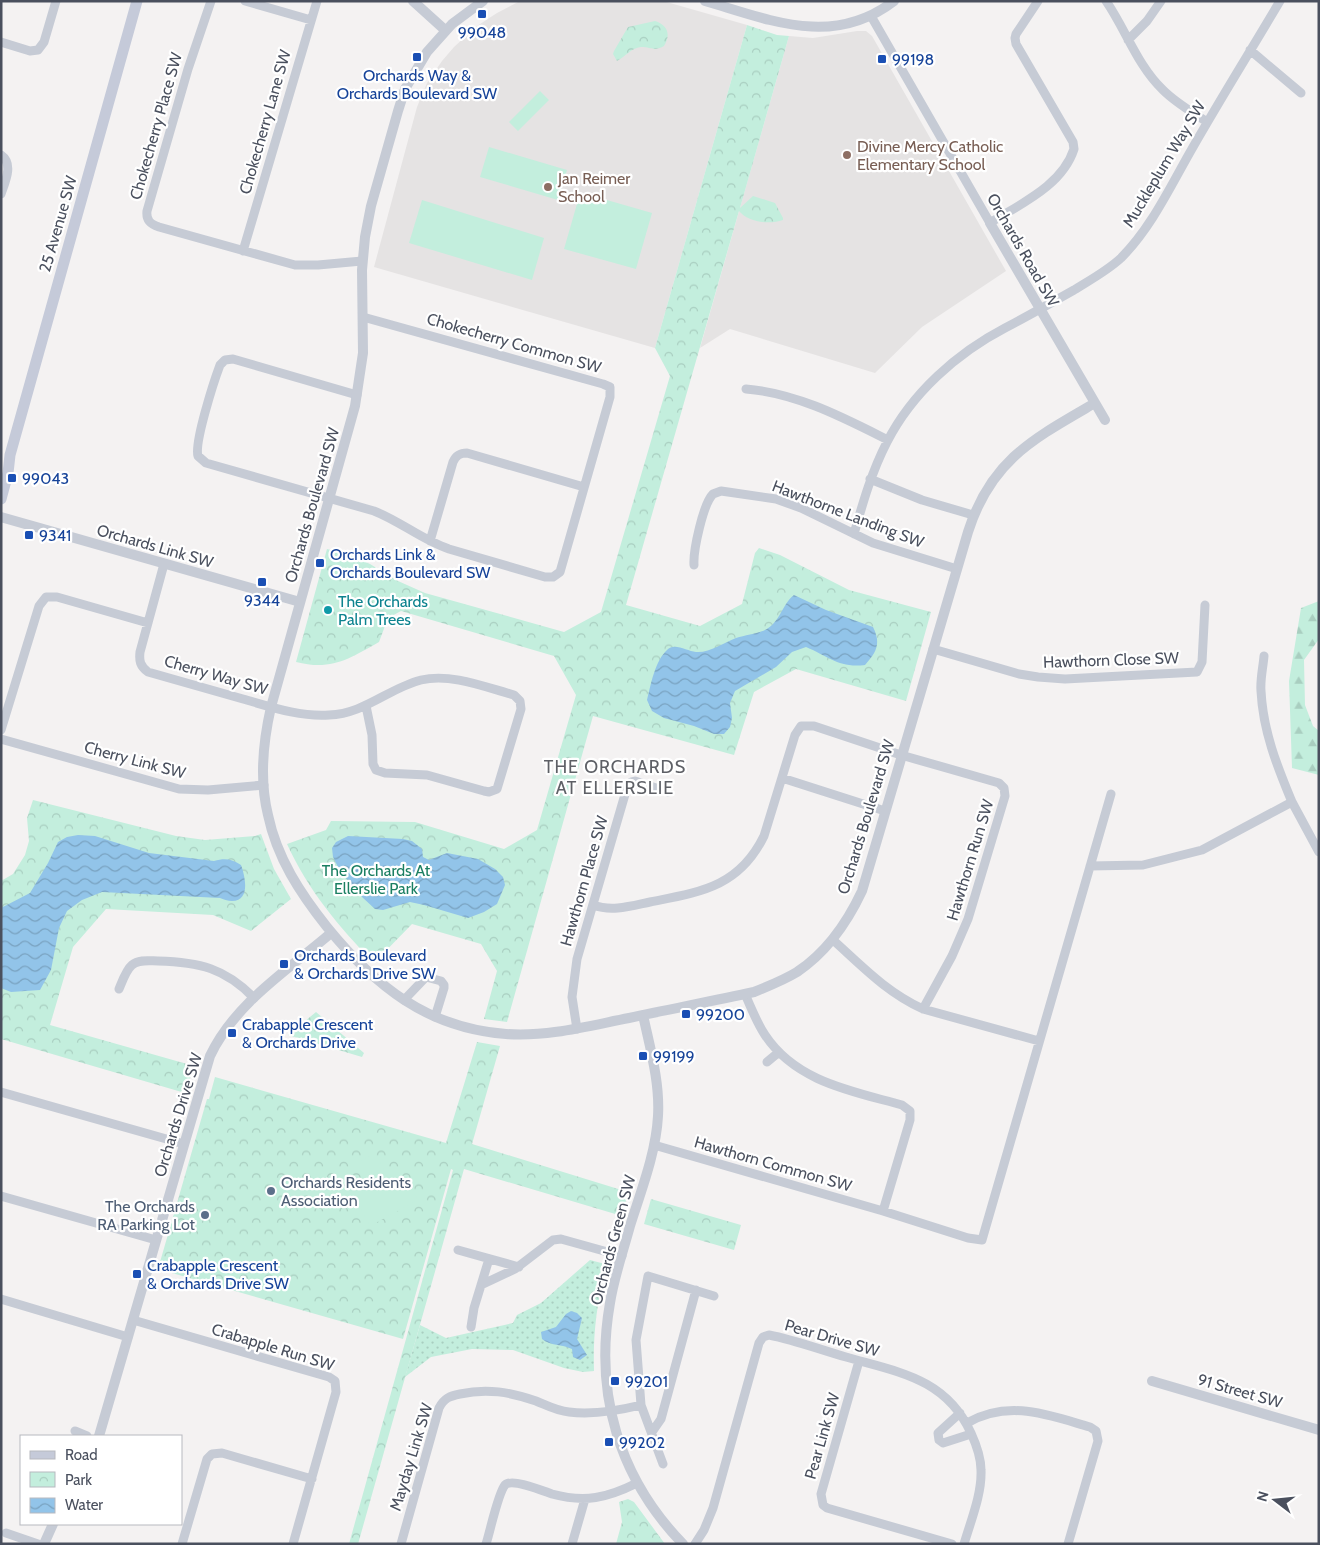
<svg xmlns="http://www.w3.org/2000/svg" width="1320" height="1545" font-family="Cabin,sans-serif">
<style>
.education{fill:#e5e3e3}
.grass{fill:url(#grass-dots)}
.forest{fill:url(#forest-firs)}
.park{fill:url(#park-crowns)}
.garden{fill:#c3eedd}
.water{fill:url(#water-waves)}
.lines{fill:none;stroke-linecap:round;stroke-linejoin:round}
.minor{stroke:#c6cbd5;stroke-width:9}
.tertiary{stroke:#c6cbd5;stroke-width:10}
.secondary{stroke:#c5cad9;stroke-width:11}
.transit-dot{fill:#1a4fb4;stroke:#fff;stroke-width:2}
.education-dot{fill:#8d6e63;stroke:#fff;stroke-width:2}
.culture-dot{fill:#0f9aa8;stroke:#fff;stroke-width:2}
.service-dot{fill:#5c6f8a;stroke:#fff;stroke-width:2}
.labels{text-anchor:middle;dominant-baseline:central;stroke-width:4.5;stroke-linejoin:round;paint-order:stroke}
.transit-label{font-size:16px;fill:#164399;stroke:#fff;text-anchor:start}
.street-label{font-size:16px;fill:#4a505e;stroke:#fff}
.education-label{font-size:16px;fill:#785e54;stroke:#fff;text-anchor:start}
.culture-label{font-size:16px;fill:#0d838f;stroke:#fff;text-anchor:start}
.park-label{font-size:16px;fill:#1b7f62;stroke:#fff}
.service-label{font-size:16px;fill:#4e5e75;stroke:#fff;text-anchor:start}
.neighbourhood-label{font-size:18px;letter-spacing:1px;fill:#5e6066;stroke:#fff}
</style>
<defs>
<pattern id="grass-dots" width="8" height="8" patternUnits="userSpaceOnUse" patternTransform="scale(1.25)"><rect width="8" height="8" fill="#c3eedd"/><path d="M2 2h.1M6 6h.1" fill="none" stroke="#a9cec0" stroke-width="1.8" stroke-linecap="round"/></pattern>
<pattern id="forest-firs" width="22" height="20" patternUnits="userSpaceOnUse" patternTransform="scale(1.25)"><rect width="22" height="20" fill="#c3eedd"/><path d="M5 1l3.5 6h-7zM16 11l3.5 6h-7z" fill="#a9cec0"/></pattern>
<pattern id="park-crowns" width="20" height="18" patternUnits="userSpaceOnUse" patternTransform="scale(1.25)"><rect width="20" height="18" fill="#c3eedd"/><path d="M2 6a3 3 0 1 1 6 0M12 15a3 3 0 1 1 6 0" fill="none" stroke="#a9cec0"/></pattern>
<pattern id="water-waves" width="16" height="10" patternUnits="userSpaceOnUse" patternTransform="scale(1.25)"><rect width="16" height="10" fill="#92c4e9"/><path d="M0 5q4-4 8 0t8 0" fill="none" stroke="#79a2c0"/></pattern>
</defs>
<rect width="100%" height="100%" fill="#f4f2f2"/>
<!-- education -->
<path class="education" d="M520 1H663L747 25 655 348 374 267 417 107 427 83 442 61 454 47 477 26 497 13Z
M857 31H866L872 36 1006 271 922 327 875 373 730 329 700 348 789 36 813 38Z"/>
<!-- grass -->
<path class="grass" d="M590 1260 605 1264 604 1272 605 1273C596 1306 593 1337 594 1371L583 1372 564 1368 513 1350 472 1349 431 1357 405 1377 420 1325 446 1338 513 1323 517 1315 541 1303Z"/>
<!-- forest -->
<path class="forest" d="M1319 601V639L1304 660 1305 705 1313 726 1319 731V775L1292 768 1289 681 1301 608Z"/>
<!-- park -->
<path class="park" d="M655 21C668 25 671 35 664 46 653 52 652 47 641 47 631 48 625 57 617 61L613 54 614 51 628 27Z
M747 25 777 35 789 36 740 208 753 196 775 203 783 218V220C769 225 748 222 739 211L626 605 700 626 742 604 755 553 759 548 780 555 849 590 931 612 906 701 796 669 754 692 734 755 593 716 507 1022 484 1019 497 971 481 944 412 924 374 963C339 927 308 890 287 844L326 830 331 821 415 822 504 849 537 830 576 695 554 656 401 611 388 618 379 642C349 659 331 671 296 662L327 549 350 555 370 564 398 581 425 593 564 632 601 612 670 376 655 348Z
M33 800 176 836 205 840 255 836 261 834 274 869 291 899 251 931 213 915 106 909 73 947 50 1025 194 1066 185 1093 1 1039V881L13 874 25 855 29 841 27 818Z
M316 1012 364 1053 362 1057 288 1035Z
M477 1042 500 1046 472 1144 628 1192 622 1216 464 1169 358 1544H349L453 1170 451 1169 403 1339 158 1269 207 1099H209L215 1077 446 1143Z
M651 1199 741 1225 734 1250 644 1224Z
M628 1499 634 1502 665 1544H616L622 1522 619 1502Z"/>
<!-- garden -->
<path class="garden" d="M540 91 549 100 518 131 509 122Z
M489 147 567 170 558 200 480 177Z
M586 194 652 213 636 269 564 249 579 197Z
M422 200 544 238 532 280 409 243Z
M375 1153 396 1192 410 1185 418 1200 370 1226 349 1187 366 1178 358 1162Z"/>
<!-- water -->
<path class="water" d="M794 595 826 610 873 627C881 643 877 652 865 665 838 668 830 657 806 647L792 652 776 667 735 691 730 703 732 718 730 727 724 734H714L694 726 664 718 652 711 647 700C651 684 655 661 667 650 674 642 687 651 696 652 710 653 723 643 736 638 745 635 756 634 765 630 780 623 782 604 794 595Z
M78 835 95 836 149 853 214 861C225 858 232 859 241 865 245 876 251 901 232 901 228 901 223 899 220 898L102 892 82 900 67 911 59 928 51 970 40 990 11 992 1 988V908L30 893 48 863 58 842 67 837Z
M348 836 403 839 412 841 422 849 423 857 429 860 447 853 478 859 495 869 503 877 505 885 497 904 484 912 468 918 424 905 410 902 383 910 375 909 362 897 340 871 333 857 332 848 336 842Z
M571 1311 577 1313 582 1318 577 1339 587 1355 580 1360 573 1357 572 1349C562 1344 550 1346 542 1339L541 1332 556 1327 566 1314Z"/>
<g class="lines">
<!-- minor -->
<path class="minor" d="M211 1 188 69 147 211C146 220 150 224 159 227L295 265H318L362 261
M245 1 311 20
M1106 1C1126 30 1137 65 1163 90 1176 103 1192 112 1207 122
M871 16 990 223C1020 204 1062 186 1074 149L1073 142 1016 44 1015 38 1016 34 1038 1
M1128 40 1147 21 1161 1
M1 42 30 51 38 50 44 42 56 1
M1250 50 1301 93
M1 155C14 164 5 182 1 194
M243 251 317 1
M746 389C797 393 844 418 888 440
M357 395 233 359 225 360 220 365C214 381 194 443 198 456L206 463 374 511C400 521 422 540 449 549L545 577H553L560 572 610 397V387L603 384 363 317
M870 479 922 500 973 515
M854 534C863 502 872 471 887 442 912 393 957 353 1005 328 1028 316 1051 303 1074 290 1090 280 1107 271 1121 258 1152 227 1171 185 1193 147 1221 98 1251 50 1280 1
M430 541 453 462C456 455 460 453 467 453L584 487
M164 564 140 652C139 661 140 666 148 672 180 681 212 690 243 699 271 707 300 717 329 715 364 714 389 688 421 680 451 673 485 687 514 695L520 701 521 709 497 789 489 792 484 791 427 775 385 773 376 770 373 764 372 735 366 706
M694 565C693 551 703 504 713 494L721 491 728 492 776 499 801 508 873 543 957 569
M933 649 1019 674 1038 677 1065 679 1197 672 1202 662 1205 605
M1264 656C1263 668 1260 680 1261 691 1263 731 1277 766 1292 802
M1 730 39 606 46 597H57L148 623
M1 739 179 789 208 790 264 785
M782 778 885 811
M1090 866 1143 865 1202 850 1292 802 1319 852
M593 905C612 912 631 906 650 902 701 892 739 887 764 836L795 735 801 726H814L901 755 999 783 1004 788 1005 796 968 919 952 956 923 1009
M833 940C862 966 886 992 923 1009L1039 1041
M119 989C122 982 126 970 132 965 139 959 150 961 158 961 199 962 225 968 254 998
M745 994C751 1008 757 1023 765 1035 796 1082 852 1091 902 1105L910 1111V1120L883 1211
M404 1000 426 977 441 981 444 985V988L435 1017
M577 1029 572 997 577 959 626 791 631 782 635 781 668 792
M767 1062 779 1052
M1 1092 184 1144
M654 1145 883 1211 968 1238 982 1240 1111 794
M1 1196 156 1240
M458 1250 519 1267
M481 1285 515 1269 553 1240 561 1239 622 1256
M1 1299 128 1337
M133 1320 329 1377 335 1381 336 1392 293 1544
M471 1327 474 1308 489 1259
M859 1361 821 1494 823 1505 827 1508 952 1544
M641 1405 636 1340 648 1276 714 1296
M960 1413 938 1433 939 1440 943 1443 971 1434
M967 1423C1009 1399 1048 1415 1090 1427L1096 1431 1098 1441 1068 1544
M75 1431 87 1436
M652 1432 661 1419 696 1290
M6 1533 38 1544
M182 1544 207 1459 212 1454 222 1453 312 1479
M401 1544 439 1408C444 1398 450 1396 460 1394 487 1388 510 1392 536 1401 546 1405 557 1411 569 1412 594 1415 617 1411 641 1405L663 1464
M486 1544C490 1532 498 1493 505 1485 512 1478 543 1491 552 1494 585 1503 607 1498 637 1483
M572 1544 585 1499
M695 1544 704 1530 713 1508 759 1343 763 1337 769 1335C795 1340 821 1350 846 1357 898 1372 946 1378 971 1433 976 1444 981 1457 981 1470 982 1494 971 1520 964 1544"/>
<!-- tertiary -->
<path class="tertiary" d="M413 1 445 30
M483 1 452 24 427 52 405 89 398 111 371 206 365 237 362 270 363 353 355 406 271 707C263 742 259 779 268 815 277 858 300 893 327 927 375 986 427 1028 506 1034 548 1037 588 1026 629 1018 671 1009 713 1001 754 992 769 986 784 980 797 972 827 952 847 923 862 891L968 532C991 460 1033 439 1095 403
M705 1C770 20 833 48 894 1
M990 223 1105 420
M1 517 300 602
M643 1015C650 1048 660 1082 658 1116 656 1153 641 1191 630 1226 623 1252 614 1277 610 1303 594 1394 619 1478 683 1544
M1152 1381 1319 1430
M99 1436 210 1056C235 1003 288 970 331 933
M44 1544 53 1524"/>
<!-- secondary -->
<path class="secondary" d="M1 499 8 473 10 455 137 1"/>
</g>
<!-- markers -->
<g class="transit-dot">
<rect x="477" y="9" width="10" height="10" rx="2.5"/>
<rect x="412" y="52" width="10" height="10" rx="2.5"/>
<rect x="877" y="54" width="10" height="10" rx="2.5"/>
<rect x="7" y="473" width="10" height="10" rx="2.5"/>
<rect x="24" y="530" width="10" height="10" rx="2.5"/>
<rect x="315" y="558" width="10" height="10" rx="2.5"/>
<rect x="257" y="577" width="10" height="10" rx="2.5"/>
<rect x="279" y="959" width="10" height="10" rx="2.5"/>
<rect x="681" y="1009" width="10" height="10" rx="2.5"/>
<rect x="227" y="1028" width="10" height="10" rx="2.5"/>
<rect x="638" y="1051" width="10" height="10" rx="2.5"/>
<rect x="132" y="1269" width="10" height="10" rx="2.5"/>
<rect x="610" y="1376" width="10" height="10" rx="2.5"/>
<rect x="604" y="1437" width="10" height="10" rx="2.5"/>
</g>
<g class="education-dot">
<circle cx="847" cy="155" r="5"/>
<circle cx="548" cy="187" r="5"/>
</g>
<circle class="culture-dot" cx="328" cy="610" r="5"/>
<g class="service-dot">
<circle cx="271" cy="1191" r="5"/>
<circle cx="205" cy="1215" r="5"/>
</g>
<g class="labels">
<!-- transit labels -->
<g class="transit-label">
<text x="482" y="32" text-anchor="middle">99048</text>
<text x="892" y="59">99198</text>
<text x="417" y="75" text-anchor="middle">Orchards Way &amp;<tspan x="417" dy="18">Orchards Boulevard SW</tspan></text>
<text x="22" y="478">99043</text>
<text x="39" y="535">9341</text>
<text x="330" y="554">Orchards Link &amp;<tspan x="330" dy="18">Orchards Boulevard SW</tspan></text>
<text x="262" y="600" text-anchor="middle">9344</text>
<text x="294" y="955">Orchards Boulevard<tspan x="294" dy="18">&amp; Orchards Drive SW</tspan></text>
<text x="696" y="1014">99200</text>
<text x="242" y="1024">Crabapple Crescent<tspan x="242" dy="18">&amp; Orchards Drive</tspan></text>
<text x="653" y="1056">99199</text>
<text x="147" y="1265">Crabapple Crescent<tspan x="147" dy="18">&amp; Orchards Drive SW</tspan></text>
<text x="625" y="1381">99201</text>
<text x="619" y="1442">99202</text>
</g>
<!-- street labels -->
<g class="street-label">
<text transform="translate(265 122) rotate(-74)">Chokecherry Lane SW</text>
<text transform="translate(156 126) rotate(-74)">Chokecherry Place SW</text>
<text transform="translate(1164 164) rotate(-59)">Muckleplum Way SW</text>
<text transform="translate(58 224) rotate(-74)">25 Avenue SW</text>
<text transform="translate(1023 250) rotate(60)">Orchards Road SW</text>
<text transform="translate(514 343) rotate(16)">Chokecherry Common SW</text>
<text transform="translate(312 505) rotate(-74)">Orchards Boulevard SW</text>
<text transform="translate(848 514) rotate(21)">Hawthorne Landing SW</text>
<text transform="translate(155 546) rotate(16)">Orchards Link SW</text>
<text transform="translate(1111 660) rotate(-2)">Hawthorn Close SW</text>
<text transform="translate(216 675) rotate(16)">Cherry Way SW</text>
<text transform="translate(135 760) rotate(15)">Cherry Link SW</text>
<text transform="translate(866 817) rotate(-73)">Orchards Boulevard SW</text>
<text transform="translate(970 860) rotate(-73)">Hawthorn Run SW</text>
<text transform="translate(584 881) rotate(-74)">Hawthorn Place SW</text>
<text transform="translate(178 1115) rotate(-73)">Orchards Drive SW</text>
<text transform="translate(773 1164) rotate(16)">Hawthorn Common SW</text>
<text transform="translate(613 1240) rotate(-75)">Orchards Green SW</text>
<text transform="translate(832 1338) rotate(16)">Pear Drive SW</text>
<text transform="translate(273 1347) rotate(17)">Crabapple Run SW</text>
<text transform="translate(1240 1391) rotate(16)">91 Street SW</text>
<text transform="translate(822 1436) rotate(-74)">Pear Link SW</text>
<text transform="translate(411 1457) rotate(-73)">Mayday Link SW</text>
</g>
<!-- education labels -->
<g class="education-label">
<text x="857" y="146">Divine Mercy Catholic<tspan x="857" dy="18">Elementary School</tspan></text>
<text x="558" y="178">Jan Reimer<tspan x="558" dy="18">School</tspan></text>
</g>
<!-- culture labels -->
<g class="culture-label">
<text x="338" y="601">The Orchards<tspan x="338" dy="18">Palm Trees</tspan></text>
</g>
<!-- park labels -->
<g class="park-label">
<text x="376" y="870">The Orchards At<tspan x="376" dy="18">Ellerslie Park</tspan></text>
</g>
<!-- service labels -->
<g class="service-label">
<text x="281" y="1182">Orchards Residents<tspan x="281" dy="18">Association</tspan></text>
<text x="195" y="1206" text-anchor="end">The Orchards<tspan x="195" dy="18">RA Parking Lot</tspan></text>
</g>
<!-- neighbourhood labels -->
<g class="neighbourhood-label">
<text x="615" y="767">THE ORCHARDS<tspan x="615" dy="21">AT ELLERSLIE</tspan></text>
</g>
</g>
<!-- border -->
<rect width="1320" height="1545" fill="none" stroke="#4a505e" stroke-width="5"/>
<!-- legend -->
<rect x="20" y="1435" width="162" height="90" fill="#ffffff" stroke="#b7b9bf"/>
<rect x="30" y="1451" width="25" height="8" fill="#c5cad9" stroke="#b7b9bf"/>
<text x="65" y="1460" font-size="15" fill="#4a505e">Road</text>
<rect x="30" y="1472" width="25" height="15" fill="url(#park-crowns)" stroke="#b7b9bf"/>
<text x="65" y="1485" font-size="15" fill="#4a505e">Park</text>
<rect x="30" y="1498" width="25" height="15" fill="url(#water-waves)" stroke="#b7b9bf"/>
<text x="65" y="1510" font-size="15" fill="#4a505e">Water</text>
<!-- north arrow -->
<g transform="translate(1275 1500) rotate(286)" stroke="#ffffff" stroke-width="4" paint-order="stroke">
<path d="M0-4L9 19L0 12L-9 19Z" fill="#4a505e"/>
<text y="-8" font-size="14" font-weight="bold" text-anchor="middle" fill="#4a505e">N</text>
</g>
</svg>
